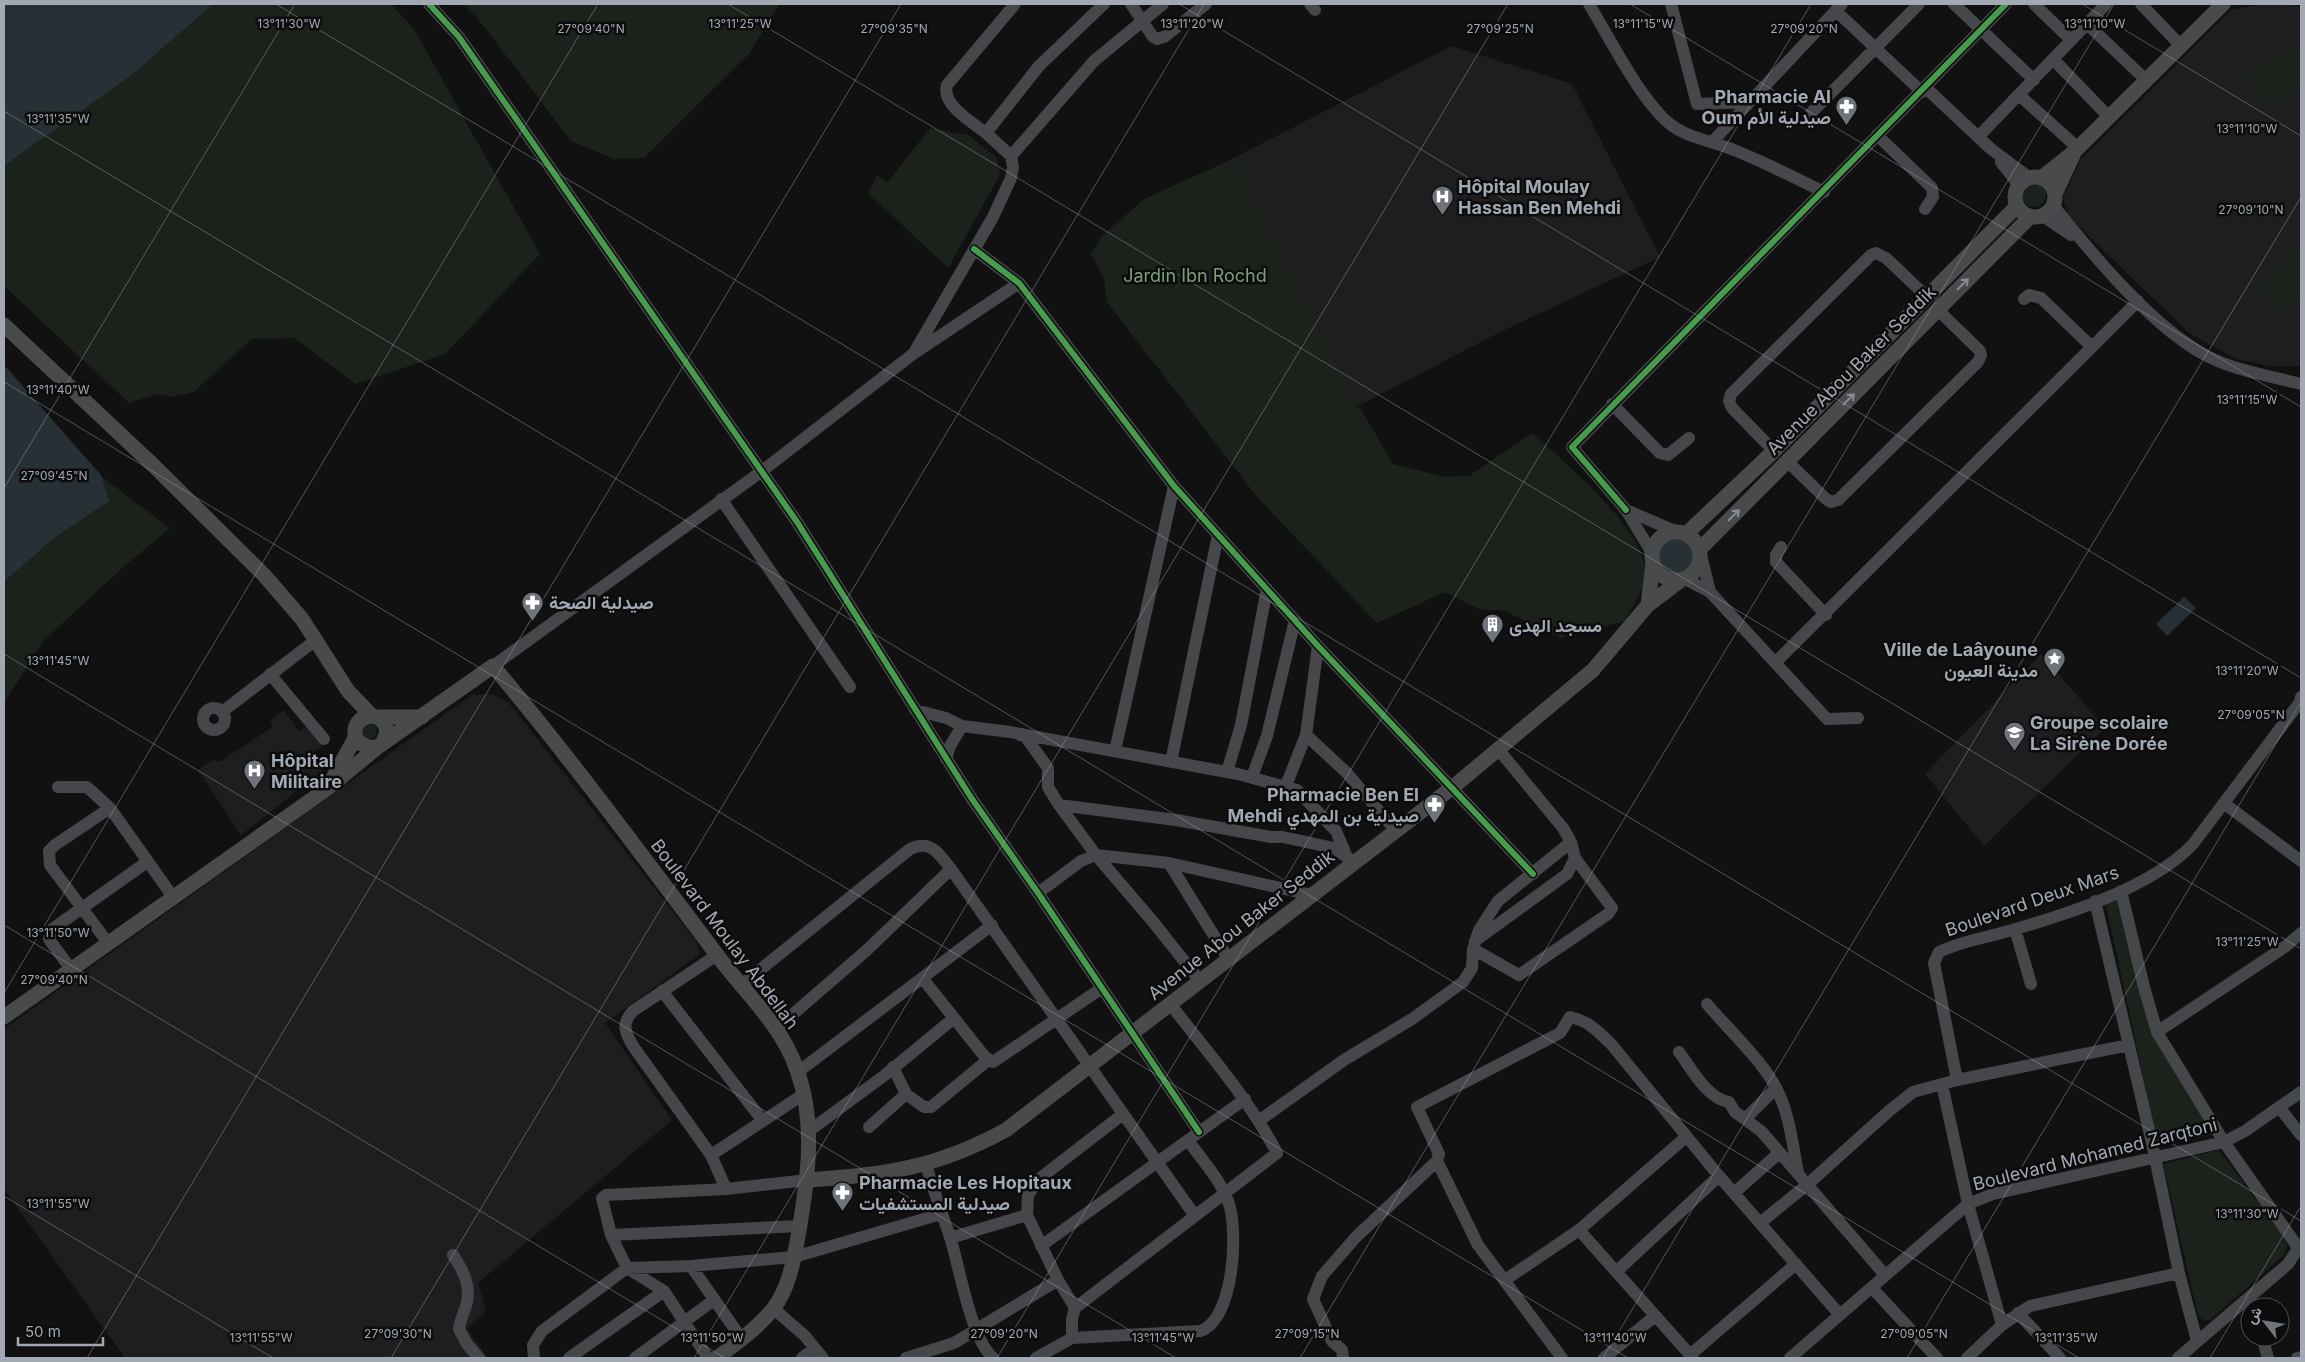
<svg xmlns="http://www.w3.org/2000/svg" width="2305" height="1362" font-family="Inter,Vazirmatn,sans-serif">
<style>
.built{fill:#1e1e20}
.green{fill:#1b221c}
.water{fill:#273035}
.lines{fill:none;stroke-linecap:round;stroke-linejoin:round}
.minor{stroke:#46474a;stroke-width:12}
.major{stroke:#484a4c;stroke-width:15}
.cycleway-casing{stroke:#0c0c0d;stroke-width:9}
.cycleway{stroke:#469c4c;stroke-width:6}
.oneway{stroke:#878c94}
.ticks{fill:none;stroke:#a2a9b3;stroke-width:1;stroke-opacity:0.45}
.labels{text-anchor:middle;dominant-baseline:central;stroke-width:5;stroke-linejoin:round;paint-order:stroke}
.poi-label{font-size:18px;font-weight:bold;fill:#a2a9b3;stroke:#0c0c0d;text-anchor:start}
.park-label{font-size:18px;fill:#7b9f78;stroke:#0c0c0d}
.street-label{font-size:18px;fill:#a2a9b3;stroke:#0c0c0d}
.ticks-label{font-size:12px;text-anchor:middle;fill:#a2a9b3;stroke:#0c0c0d;stroke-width:5;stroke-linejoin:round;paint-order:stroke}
</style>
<rect width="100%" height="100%" fill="#111112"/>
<!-- built -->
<path class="built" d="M2260 4H2287L2301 7V366H2270L2236 359 2189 333 2069 217 2063 198 2080 160 2231 10Z
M1452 46 1572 84 1660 257 1500 332 1345 413 1220 165Z
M2041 654 2105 728 1984 846 1925 774Z
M491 694 509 703 696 941 700 954 605 1023 672 1120 478 1283 486 1311 467 1329 488 1358H125L4 1189V1029L449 711 473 695Z
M284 710 299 731 310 724 327 743 312 752 322 771 241 835 198 770 214 759 218 762 221 761 273 727 270 720Z"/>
<!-- green -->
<path class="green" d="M213 4H391L414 29 540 254 445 354 356 384 294 338 251 339 194 392 172 397 158 394 129 403 4 286V166L132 75Z
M463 4H780L748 55 644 158 614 159 571 141 476 16Z
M2301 42V87L2266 108 2246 75Z
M930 128 968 135 997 158 1000 175 948 268 868 193 877 175 888 182Z
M1235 158 1357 407 1361 409 1393 464 1445 477 1469 476 1532 433C1563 462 1652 533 1645 579 1643 590 1630 610 1625 621L1560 638 1505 611 1479 609 1445 592 1377 623 1257 497 1107 302 1104 279 1091 253 1102 236 1144 199Z
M2022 195a12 12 0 1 1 24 0a12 12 0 1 1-24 0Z
M2301 245V299L2286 314 2259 286Z
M101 476 170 528 127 564 44 640 4 703V582L54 538 108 501Z
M361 731a8 8 0 1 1 16 0a8 8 0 1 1-16 0Z
M2109 898 2117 900 2151 1032 2215 1130 2212 1135 2160 1143 2156 1137 2106 904Z
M2219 1150 2284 1237 2287 1246 2284 1255 2211 1319 2204 1321 2198 1315 2163 1164Z"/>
<!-- water -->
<path class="water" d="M4 4H213L132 75 4 166Z
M4 365 101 475 109 501 54 538 4 582Z
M1658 557a18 18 0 1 1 36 0a18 18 0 1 1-36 0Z
M2184 597 2196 608 2167 636 2156 624Z"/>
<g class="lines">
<!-- minor -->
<path class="minor" d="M429 4 459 37 797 522 972 799 1038 893 1199 1132
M1131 4 1153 37 1157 39 1164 37 1206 4
M1310 4 1315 10
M1589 4C1609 37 1641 101 1670 124 1687 138 1713 141 1734 150 1764 162 1794 177 1824 192
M1671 4 1697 104 1750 102
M1954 4 2034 80
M2034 4 2071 40
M2141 4 2181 46
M1836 11 1922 92
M2087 24 2146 80
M2053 59 2109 117
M1926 88 1991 149 2030 178
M2019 95 2078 148
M1811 113 1919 4
M986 133C972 122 941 105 947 85L1015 4
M1877 135 1932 188 1933 197 1925 209
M1978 137 2106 4
M1713 141 1842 4
M1011 156 1094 61 1163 4
M2001 162 2019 185
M2053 205C2091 253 2153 328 2207 356 2236 371 2270 376 2301 384
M2043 216 2071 235
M974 249 1019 283 1174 486 1318 646 1533 874
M2024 299 2029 295 2041 298 2092 347
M915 351 993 217 1011 178 1013 167 1011 156 986 133 1039 66 1104 4
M1612 404 1660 453 1668 455 1689 438
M1774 451 1732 408 1729 401 1731 394 1871 255 1876 253 1886 258 1927 297
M1787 461 1826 499 1831 502 1838 500 1978 362 1981 355 1980 351 1938 310
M721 499 850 687
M1626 510 1572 447 2006 4
M1781 547 1776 555V562L1826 615
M1652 553 1626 510 1675 531
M1685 579 1710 592 1701 555
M1710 592 1827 719 1858 718
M1776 662 2138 301
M493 666 762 471 913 354 1019 283
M270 674 324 739
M203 719a11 11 0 1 1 22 0a11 11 0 1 1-22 0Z
M915 710 946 718 962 726 1010 732 1238 774 1297 790 1336 831 1347 857 1354 862
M222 712 317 639
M1020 735 1025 736 1048 768V787L1059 805 1096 855 1154 923 1200 981
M1306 735 1347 773 1395 830
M1115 751 1174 486
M946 759 950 746 962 726
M1171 762 1218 535
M1227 772 1241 725 1267 589
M1252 777 1267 736 1295 620
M58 787H87L110 808
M1285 788 1306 735 1318 646
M2225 804 2301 861
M1059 805 1176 820 1271 837H1283L1334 848 1347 857
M1169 863 1229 960
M2121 891 2144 987 2157 1032 2224 1142 2295 1243 2297 1250 2288 1264 2178 1358
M1038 893 1081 861 1096 855 1169 863 1312 895
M2095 901 2152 1143 2179 1273 2197 1341
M2015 929 2031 984
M1475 941 1567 874 1575 858 1571 842 1563 828 1498 749
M108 943 50 865 49 851 55 845 110 808 173 897
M1473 949 1519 975 1608 914 1612 908 1575 858
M717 955 633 1011C621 1023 625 1033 633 1046L711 1155 726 1189
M71 969 51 942 49 939 51 930 147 862
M923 979 985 1057 993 1062 1102 988
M740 986 910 849C931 839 939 854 951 869
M662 991 763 1121
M1707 1004C1728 1029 1767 1065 1779 1094 1790 1118 1793 1147 1798 1173
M777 1028 867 950 951 869 1195 1216
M2157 1032 2286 946 2301 933
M1679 1052C1691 1068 1707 1099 1729 1102L1735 1112 1745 1119
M893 1067 906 1094
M798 1072 992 925
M1957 1080 1934 963 1939 952C1959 942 1983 938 2005 932 2062 916 2152 888 2193 844L2300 702 2301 697
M1942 1084 1968 1204 2002 1325
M1776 1088 1745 1119 1762 1132 1885 1275
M2279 1107 2301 1135
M1260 1120 1344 1060 1412 1019 1463 982 1472 968 1473 949 1479 930 1498 901 1571 842
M869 1127 906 1094 924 1107H931L988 1060
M809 1131 885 1075 954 1018
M711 1155 804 1094
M1437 1161 1439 1154 1417 1107 1560 1033 1570 1017C1589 1021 1599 1032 1612 1045L1719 1176 1840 1315
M926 1165C933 1189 942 1213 950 1237 960 1268 970 1337 993 1358
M1734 1193 1779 1153
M1760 1223 1808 1184 1889 1111 1913 1092 1957 1080 2129 1045
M1579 1230 1693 1358
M611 1235 800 1226
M950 1238 1027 1215
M1041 1246 1245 1099
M453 1255C463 1270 472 1287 466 1306 463 1315 460 1320 459 1329L467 1344 479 1358
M691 1266 741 1338
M1616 1272 1719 1176
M1058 1280 1075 1308
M1505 1280 1579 1230 1686 1137
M1872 1288 1937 1358
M774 1309 805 1336 823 1358
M2018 1313 2060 1358
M2262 1337 2268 1358
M1072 1338V1319L1075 1308 1277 1153C1249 1099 1208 1053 1171 1005
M1690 1355 1796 1264
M534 1358 533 1345 542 1331 627 1268 691 1266 794 1257 941 1214
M569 1358 664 1291
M635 1358 714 1300
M708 1358 664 1291 627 1268 611 1235 602 1198 606 1195 726 1189 807 1180
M802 1358 815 1348
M906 1358 954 1343 1058 1280 1027 1215 1028 1195 1039 1179 1123 1114
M1036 1358 1072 1338 1200 1331C1234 1321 1239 1229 1228 1201 1220 1179 1201 1159 1188 1140
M1343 1358 1342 1350 1332 1341 1313 1299 1322 1276 1356 1237 1437 1161 1478 1245 1562 1358
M1604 1358 1655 1316
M1790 1358 1968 1204 1993 1194 2224 1142 2245 1131 2301 1092
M1967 1358 2002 1325 2030 1306 2179 1273
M2297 1358 2301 1357"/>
<!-- major -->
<path class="major" d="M2015 197a20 20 0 1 1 40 0a20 20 0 1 1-40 0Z
M2041 178 2075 151 2223 4
M2055 194 2073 155
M4 325 154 466 264 575 302 619 348 691 372 716
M1652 556a24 24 0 1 1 48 0a24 24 0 1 1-48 0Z
M1686 534 1774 451 2017 206
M1700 549 2030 217
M1648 605 1653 563
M378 717H422
M383 742 387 731C381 704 344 718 358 742L370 748 379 746 493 666C572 760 644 858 717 955 745 993 782 1025 797 1070 816 1123 808 1177 799 1231 794 1258 790 1287 773 1309 758 1328 736 1343 717 1358
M332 780 355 738
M4 1017 328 788 379 746
M807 1180C885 1175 936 1168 1006 1130L1453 787 1593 670 1648 605 1681 580"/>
<defs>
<path id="cycleway" d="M429 4 459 37 797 522 972 799 1038 893 1199 1132
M974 249 1019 283 1174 486 1318 646 1533 874
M1626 510 1572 447 2006 4"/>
</defs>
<!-- cycleway casing -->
<use href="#cycleway" class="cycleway-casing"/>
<!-- cycleway -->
<use href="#cycleway" class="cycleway"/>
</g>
<!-- one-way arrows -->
<defs><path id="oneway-shaft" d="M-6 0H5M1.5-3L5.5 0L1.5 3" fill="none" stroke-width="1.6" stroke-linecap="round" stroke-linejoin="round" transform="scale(1.25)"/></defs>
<g class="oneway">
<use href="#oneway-shaft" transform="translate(1963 284) rotate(-45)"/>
<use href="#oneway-shaft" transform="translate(1849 399) rotate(-45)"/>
<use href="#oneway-shaft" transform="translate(1734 515) rotate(-45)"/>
</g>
<!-- ticks -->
<path class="ticks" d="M276 4 2301 1221M728 4 2301 949M1179 4 2301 678M1630 4 2301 407M2082 4 2301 136M4 111 2079 1358M4 382 1628 1358M4 488 295 4M4 654 1176 1358M4 925 725 1358M4 993 598 4M4 1196 273 1358M87 1358 901 4M391 1358 1204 4M694 1358 1508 4M997 1358 1811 4M1300 1358 2114 4M1603 1358 2301 197M1907 1358 2301 702M2210 1358 2301 1206"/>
<!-- icons -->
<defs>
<symbol id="pharmacy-pin" viewBox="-11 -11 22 30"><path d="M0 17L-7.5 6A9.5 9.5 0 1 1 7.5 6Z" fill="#6f747b" stroke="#0c0c0d"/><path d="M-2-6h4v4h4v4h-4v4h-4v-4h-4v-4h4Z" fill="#fff"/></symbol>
<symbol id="hospital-pin" viewBox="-11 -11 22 30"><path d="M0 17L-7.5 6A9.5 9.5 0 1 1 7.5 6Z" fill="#6f747b" stroke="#0c0c0d"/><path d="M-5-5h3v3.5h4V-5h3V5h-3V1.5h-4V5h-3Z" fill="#fff"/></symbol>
<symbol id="building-pin" viewBox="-11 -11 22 30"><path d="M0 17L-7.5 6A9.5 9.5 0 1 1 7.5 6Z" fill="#6f747b" stroke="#0c0c0d"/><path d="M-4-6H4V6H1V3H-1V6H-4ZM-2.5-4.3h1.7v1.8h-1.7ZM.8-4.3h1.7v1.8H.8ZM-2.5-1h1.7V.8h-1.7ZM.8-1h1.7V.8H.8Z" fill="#fff"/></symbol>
<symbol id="sight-pin" viewBox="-11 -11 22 30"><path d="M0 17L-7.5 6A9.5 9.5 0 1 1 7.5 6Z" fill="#6f747b" stroke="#0c0c0d"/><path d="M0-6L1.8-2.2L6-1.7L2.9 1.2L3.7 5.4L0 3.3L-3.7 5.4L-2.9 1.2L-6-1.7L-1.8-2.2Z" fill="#fff"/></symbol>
<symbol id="school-pin" viewBox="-11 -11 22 30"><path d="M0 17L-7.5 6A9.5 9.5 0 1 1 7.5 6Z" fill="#6f747b" stroke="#0c0c0d"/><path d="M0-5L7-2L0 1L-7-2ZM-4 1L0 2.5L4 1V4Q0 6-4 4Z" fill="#fff"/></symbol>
</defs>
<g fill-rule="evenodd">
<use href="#pharmacy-pin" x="1834" y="94" width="25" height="34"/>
<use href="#hospital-pin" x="1430" y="184" width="25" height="34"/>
<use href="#pharmacy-pin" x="520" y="590" width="25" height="34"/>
<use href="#building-pin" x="1480" y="612" width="25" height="34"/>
<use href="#sight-pin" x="2042" y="646" width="25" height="34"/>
<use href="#school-pin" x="2002" y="720" width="25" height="34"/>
<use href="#hospital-pin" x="242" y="758" width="25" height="34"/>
<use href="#pharmacy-pin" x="1422" y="792" width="25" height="34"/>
<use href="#pharmacy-pin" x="830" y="1180" width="25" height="34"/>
</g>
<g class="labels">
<!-- poi labels -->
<g class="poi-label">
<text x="1831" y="96" text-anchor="end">Pharmacie Al<tspan x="1831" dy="21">Oum صيدلية الأم</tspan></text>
<text x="1458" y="186">Hôpital Moulay<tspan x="1458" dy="21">Hassan Ben Mehdi</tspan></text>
<text x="549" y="602">صيدلية الصحة</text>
<text x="1509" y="625">مسجد الهدى</text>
<text x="2038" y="649" text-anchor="end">Ville de Laâyoune<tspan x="2038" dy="21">مدينة العيون</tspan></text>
<text x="2030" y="722">Groupe scolaire<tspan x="2030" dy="21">La Sirène Dorée</tspan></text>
<text x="271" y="760">Hôpital<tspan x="271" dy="21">Militaire</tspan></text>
<text x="1419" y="794" text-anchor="end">Pharmacie Ben El<tspan x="1419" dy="21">Mehdi صيدلية بن المهدي</tspan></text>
<text x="859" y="1182">Pharmacie Les Hopitaux<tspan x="859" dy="21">صيدلية المستشفيات</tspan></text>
</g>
<!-- park labels -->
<g class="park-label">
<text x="1195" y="275">Jardin Ibn Rochd</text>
</g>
<!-- street labels -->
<g class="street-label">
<text transform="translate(1851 370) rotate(-45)">Avenue Abou Baker Seddik</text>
<text transform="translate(2032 901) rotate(-19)">Boulevard Deux Mars</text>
<text transform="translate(1241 925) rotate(-38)">Avenue Abou Baker Seddik</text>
<text transform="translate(725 934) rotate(53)">Boulevard Moulay Abdellah</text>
<text transform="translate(2095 1154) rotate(-14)">Boulevard Mohamed Zarqtoni</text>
</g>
</g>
<g class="ticks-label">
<text x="2095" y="28">13°11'10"W</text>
<text x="289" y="28">13°11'30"W</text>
<text x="740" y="28">13°11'25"W</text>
<text x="1192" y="28">13°11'20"W</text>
<text x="1643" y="28">13°11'15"W</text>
<text x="591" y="33">27°09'40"N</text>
<text x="894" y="33">27°09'35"N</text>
<text x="1500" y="33">27°09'25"N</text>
<text x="1804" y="33">27°09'20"N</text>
<text x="58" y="123">13°11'35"W</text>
<text x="2247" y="133">13°11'10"W</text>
<text x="2251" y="214">27°09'10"N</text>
<text x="58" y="394">13°11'40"W</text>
<text x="2247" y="404">13°11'15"W</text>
<text x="54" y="480">27°09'45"N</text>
<text x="58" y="665">13°11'45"W</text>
<text x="2247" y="675">13°11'20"W</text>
<text x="2251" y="719">27°09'05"N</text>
<text x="58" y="937">13°11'50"W</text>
<text x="2247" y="946">13°11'25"W</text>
<text x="54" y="984">27°09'40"N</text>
<text x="58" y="1208">13°11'55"W</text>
<text x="2247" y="1218">13°11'30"W</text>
<text x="398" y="1338">27°09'30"N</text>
<text x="1004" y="1338">27°09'20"N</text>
<text x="1307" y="1338">27°09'15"N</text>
<text x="1914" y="1338">27°09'05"N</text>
<text x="261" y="1342">13°11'55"W</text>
<text x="712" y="1342">13°11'50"W</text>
<text x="1163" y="1342">13°11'45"W</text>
<text x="1615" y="1342">13°11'40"W</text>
<text x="2066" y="1342">13°11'35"W</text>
</g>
<!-- border -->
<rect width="2305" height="1362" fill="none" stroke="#a2a9b3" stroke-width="10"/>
<!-- north arrow -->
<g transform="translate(2265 1322) rotate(301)"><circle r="24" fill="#0c0c0d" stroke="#484b4f"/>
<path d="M0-4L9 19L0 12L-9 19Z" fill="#6f747b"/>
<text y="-8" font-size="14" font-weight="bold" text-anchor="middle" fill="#a2a9b3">ش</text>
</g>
<!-- scale -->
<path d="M18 1337v8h85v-8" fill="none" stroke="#a2a9b3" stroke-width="2.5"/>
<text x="25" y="1337" font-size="15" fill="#a2a9b3" stroke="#0c0c0d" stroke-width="4" paint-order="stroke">50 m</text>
</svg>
